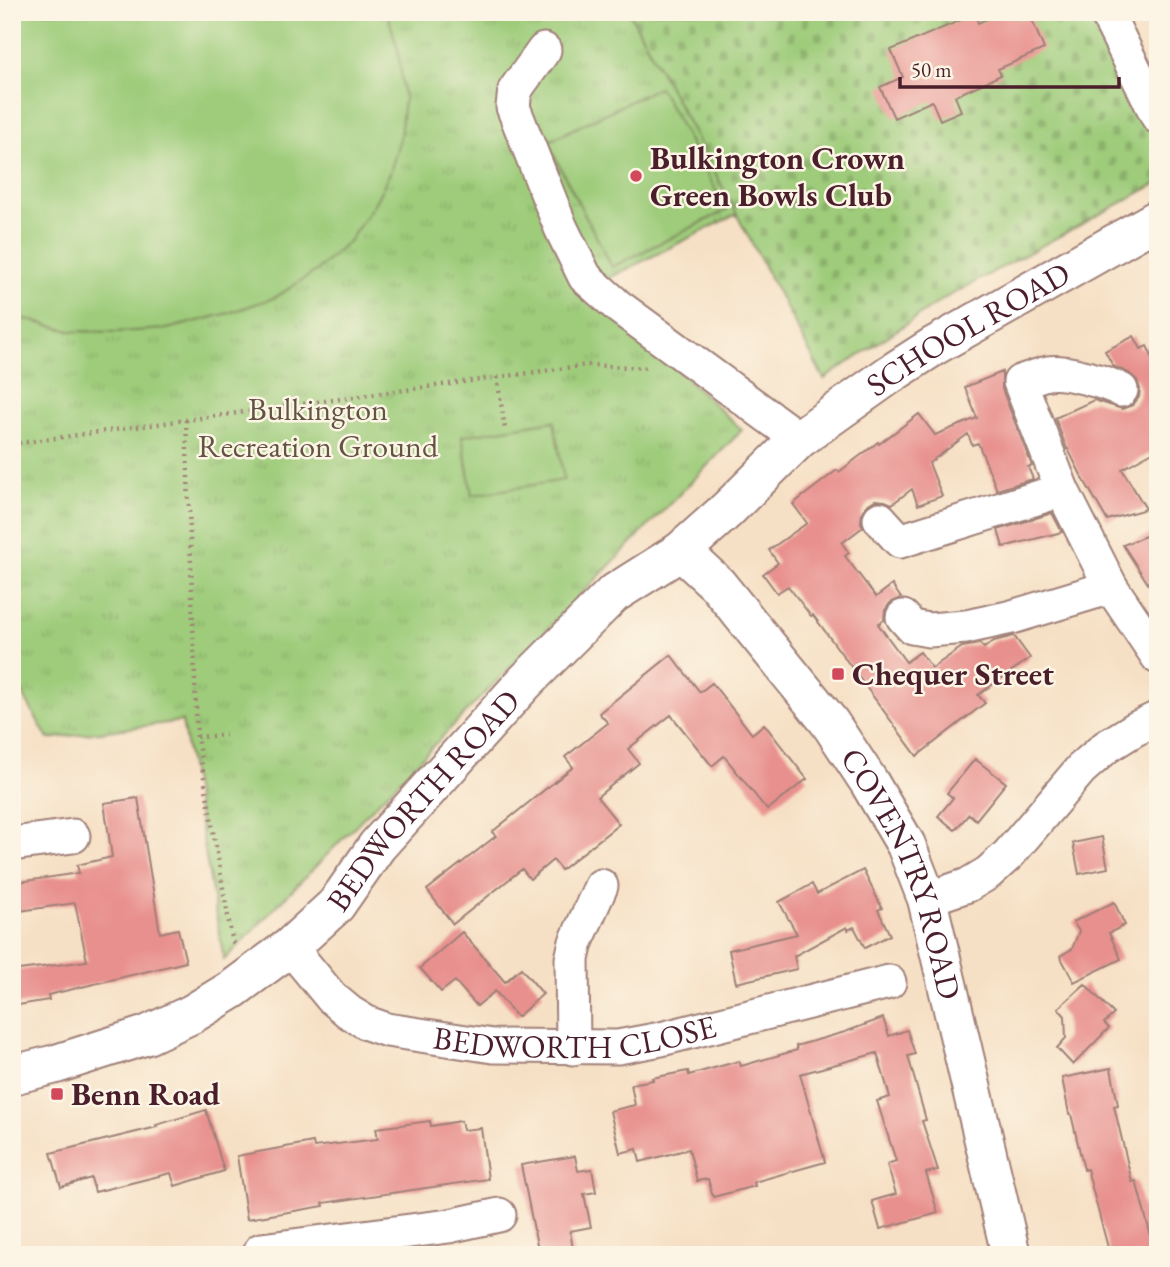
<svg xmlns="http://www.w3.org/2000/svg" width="1170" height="1267" font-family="'EB Garamond',serif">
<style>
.cemetery{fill:url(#cemetery-stones);stroke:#747652;stroke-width:2}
.park{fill:url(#park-tufts);stroke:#747652;stroke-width:2}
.pitch{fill:#9ecc7a;stroke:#747652;stroke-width:2}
.building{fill:#e8908e}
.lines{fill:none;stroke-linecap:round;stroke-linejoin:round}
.minor-casing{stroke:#a08078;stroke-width:37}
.major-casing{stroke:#a08078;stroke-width:42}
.path{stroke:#a08078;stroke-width:4.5;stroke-dasharray:2 5;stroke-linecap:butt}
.minor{stroke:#fff;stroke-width:33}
.major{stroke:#fff;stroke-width:38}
.poi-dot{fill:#d1495b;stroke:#fcf5e5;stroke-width:2.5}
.labels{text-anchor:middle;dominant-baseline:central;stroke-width:5;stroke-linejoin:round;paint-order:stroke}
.poi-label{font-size:32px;font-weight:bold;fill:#4a1f2b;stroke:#fcf5e5;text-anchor:start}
.street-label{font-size:32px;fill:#4a1f2b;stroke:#fcf5e5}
.park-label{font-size:32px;fill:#635343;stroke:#fcf5e5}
</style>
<defs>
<pattern id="cemetery-stones" width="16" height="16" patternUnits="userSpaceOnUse" patternTransform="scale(1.75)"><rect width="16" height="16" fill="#9ecc7a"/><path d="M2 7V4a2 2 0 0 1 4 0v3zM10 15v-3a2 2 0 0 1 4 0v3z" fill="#8aaf6a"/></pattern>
<pattern id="park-tufts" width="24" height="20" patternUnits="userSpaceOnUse" patternTransform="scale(1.75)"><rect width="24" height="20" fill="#9ecc7a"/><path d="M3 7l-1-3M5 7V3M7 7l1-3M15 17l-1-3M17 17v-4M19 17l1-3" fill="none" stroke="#8aaf6a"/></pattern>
</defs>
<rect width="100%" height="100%" fill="#fcf5e5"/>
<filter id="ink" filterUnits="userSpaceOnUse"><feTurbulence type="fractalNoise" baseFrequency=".0143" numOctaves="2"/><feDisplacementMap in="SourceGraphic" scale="14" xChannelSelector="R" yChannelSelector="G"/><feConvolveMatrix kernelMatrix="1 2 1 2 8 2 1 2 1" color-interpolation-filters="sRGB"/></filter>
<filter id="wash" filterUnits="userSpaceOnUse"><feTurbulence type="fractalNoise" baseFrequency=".00686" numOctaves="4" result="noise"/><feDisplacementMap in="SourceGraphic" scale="28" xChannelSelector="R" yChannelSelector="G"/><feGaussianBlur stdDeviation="1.57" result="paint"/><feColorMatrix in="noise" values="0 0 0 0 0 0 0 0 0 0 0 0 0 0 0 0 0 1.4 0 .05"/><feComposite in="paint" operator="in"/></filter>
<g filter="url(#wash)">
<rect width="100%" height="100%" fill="#f6e0c5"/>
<!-- cemetery -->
<path class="cemetery" d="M629 12H1091L1158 143V183L945 298 824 379Z"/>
<!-- park -->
<path class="park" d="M12 12H629L737 214 589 288 742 430 224 960 182 721 48 739 12 675Z"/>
<!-- pitch -->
<path class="pitch" d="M12 12H387L398 50 404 98 400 138 390 173 374 204 350 240 316 271 276 297 229 313 167 329 117 332 70 331 25 319 12 313Z
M659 87 727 210 612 267 547 142Z
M554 421 564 480 472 495 462 436Z"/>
<g id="blocks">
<!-- building -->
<path class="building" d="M1003 12H1014L1017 20 1030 15 1044 49 998 69 1001 75 955 96 961 111 940 120 932 101 894 118 880 87 903 77 891 50 975 14 978 23Z
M1134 336 1141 349 1147 346 1158 368V449L1122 469 1146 509 1107 520 1081 475 1068 449H1067L1055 418 1094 400 1122 409 1133 405 1139 397 1140 389 1137 380 1129 373 1113 366 1105 351Z
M1002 372V389L1032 466 1028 467 1033 479 997 490 978 443 972 445 968 434 929 463 942 496 918 505 912 489 892 504 885 501 875 500 867 505 862 513 861 522 863 527 842 543 849 553 845 556 876 597 892 585 901 598 890 603 885 610 884 620 878 624 906 662 920 652 932 668 962 647 980 644 984 648 994 641 1014 636 1030 658 978 695 985 703 917 756 813 615 811 616 788 586 777 593 763 574 778 563 769 550 807 523 793 504 837 470 839 472 878 442 879 444 919 414 935 435 977 418 965 387Z
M1052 513 1062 532 1003 547 998 530Z
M1158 531V599L1123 545Z
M671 655 700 692 712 683 752 734 764 724 807 779 767 810 724 756 712 766 671 715 628 749 639 763 597 797 619 824 561 870 553 860 530 879 522 869 453 924 427 890 496 836 492 832 573 767 565 757 608 723 599 713Z
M975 759 1006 783 976 820 969 814 955 830 938 816 953 798 947 793Z
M138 798 160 933 178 929 186 962 48 995 49 1000 12 1006V971L87 961 75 903 12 912V883L79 873 77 865 112 857 104 803Z
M1102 837 1108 868 1079 874 1073 843Z
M863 870 882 908 878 910 890 935 865 948 854 927 848 930 847 927 794 956 797 969 736 983 729 950 797 934 779 902 812 884 817 894Z
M1114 902 1125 925 1109 933 1121 959 1074 982 1060 956 1072 949 1079 931 1073 922Z
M462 932 505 982 521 968 543 994 517 1017 495 991 477 1006 455 981 441 992 420 968Z
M1085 984 1114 1014 1104 1023 1109 1028 1073 1065 1057 1048 1066 1038 1065 1016 1058 1008Z
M883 1018 889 1036 907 1030 915 1054 908 1056 926 1120 922 1121 938 1170 926 1173 938 1213 880 1229 872 1201 896 1194 887 1164 896 1161 877 1101 890 1097 877 1053 800 1074 825 1162 754 1182 755 1186 713 1197 708 1179 697 1181 689 1149 640 1162 637 1149 620 1153 610 1111 635 1105 631 1084 653 1080 652 1078 688 1071 689 1075 739 1061 741 1066 797 1050 796 1046 845 1032Z
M1111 1068 1118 1105 1114 1106 1132 1182 1136 1181 1153 1244 1150 1245 1152 1255H1110L1087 1169 1084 1170 1071 1114H1069L1062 1078Z
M206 1110 224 1171 175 1186 171 1173 95 1192 91 1178 61 1187 51 1153 157 1127 156 1125Z
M430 1121 431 1126 461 1121 463 1130 481 1128 488 1179 323 1203 324 1206 247 1219 237 1156 313 1142 314 1147 378 1139 376 1128Z
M575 1156 578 1171 592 1169 596 1192 584 1194 591 1227 570 1231 574 1255H539L521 1165Z"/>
</g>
</g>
<g filter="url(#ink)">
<use href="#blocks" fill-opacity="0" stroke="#a08078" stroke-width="2"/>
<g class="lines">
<defs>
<g id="minor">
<path d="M1106 12 1158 117"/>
<path d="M544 50 515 90 513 107 561 228 585 277 619 307 799 439"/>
<path d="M1121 390C1106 382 1064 370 1048 373 1039 375 1029 379 1020 382L1062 490 1111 587 1158 657"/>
<path d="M880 519 900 541 1062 490"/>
<path d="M903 617 912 627 929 630 966 627 1012 617 1111 587"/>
<path d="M12 844 73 836"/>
<path d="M927 899 968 885 988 873 1008 855 1081 769 1106 747 1135 729 1158 718"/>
<path id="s1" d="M290 947 331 997 349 1012 367 1023 387 1030 493 1046 618 1047 661 1039 889 982"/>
<path d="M573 1048 572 959 576 942 601 886"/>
<path d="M261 1250 449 1226 499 1215"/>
</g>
<g id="major">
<path id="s2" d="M681 551 717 584 830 723 869 782 906 845 927 899 1011 1255"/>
<path id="s3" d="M12 1075 56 1064 147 1035 192 1014 233 989 290 947 336 905 377 846 524 683 613 594 681 551 727 510 799 439 889 375 934 346 1158 219"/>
</g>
</defs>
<!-- minor casing -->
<use href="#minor" class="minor-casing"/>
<!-- major casing -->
<use href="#major" class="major-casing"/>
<!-- path -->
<path class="path" d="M497 377 505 429
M186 420 197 737 231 934 235 948
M12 444 587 365 650 368
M197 737 226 735"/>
<!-- minor -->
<use href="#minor" class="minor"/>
<!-- major -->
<use href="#major" class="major"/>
</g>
</g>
<!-- markers -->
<g class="poi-dot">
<circle cx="636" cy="176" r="7"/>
<rect x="831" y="667" width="14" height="14" rx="3.5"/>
<rect x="50" y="1087" width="14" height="14" rx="3.5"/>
</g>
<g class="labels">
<!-- poi labels -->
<g class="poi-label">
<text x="650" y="158">Bulkington Crown<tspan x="650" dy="37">Green Bowls Club</tspan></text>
<text x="852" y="674">Chequer Street</text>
<text x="71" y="1094">Benn Road</text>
</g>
<!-- street labels -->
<g class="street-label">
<text stroke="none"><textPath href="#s3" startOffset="1234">SCHOOL ROAD</textPath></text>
<text stroke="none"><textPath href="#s3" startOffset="508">BEDWORTH ROAD</textPath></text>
<text stroke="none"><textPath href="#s2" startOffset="397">COVENTRY ROAD</textPath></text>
<text stroke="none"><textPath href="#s1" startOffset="320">BEDWORTH CLOSE</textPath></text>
</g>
<!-- park labels -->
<g class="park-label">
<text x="318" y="409">Bulkington<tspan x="318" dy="37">Recreation Ground</tspan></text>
</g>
</g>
<!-- margin -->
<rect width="1170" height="1267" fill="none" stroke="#fcf5e5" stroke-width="42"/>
<!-- scale -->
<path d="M900 77v10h219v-10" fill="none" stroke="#4a1f2b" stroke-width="3.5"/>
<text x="911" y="77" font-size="21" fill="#4a1f2b" stroke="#fcf5e5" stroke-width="5" paint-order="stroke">50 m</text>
</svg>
